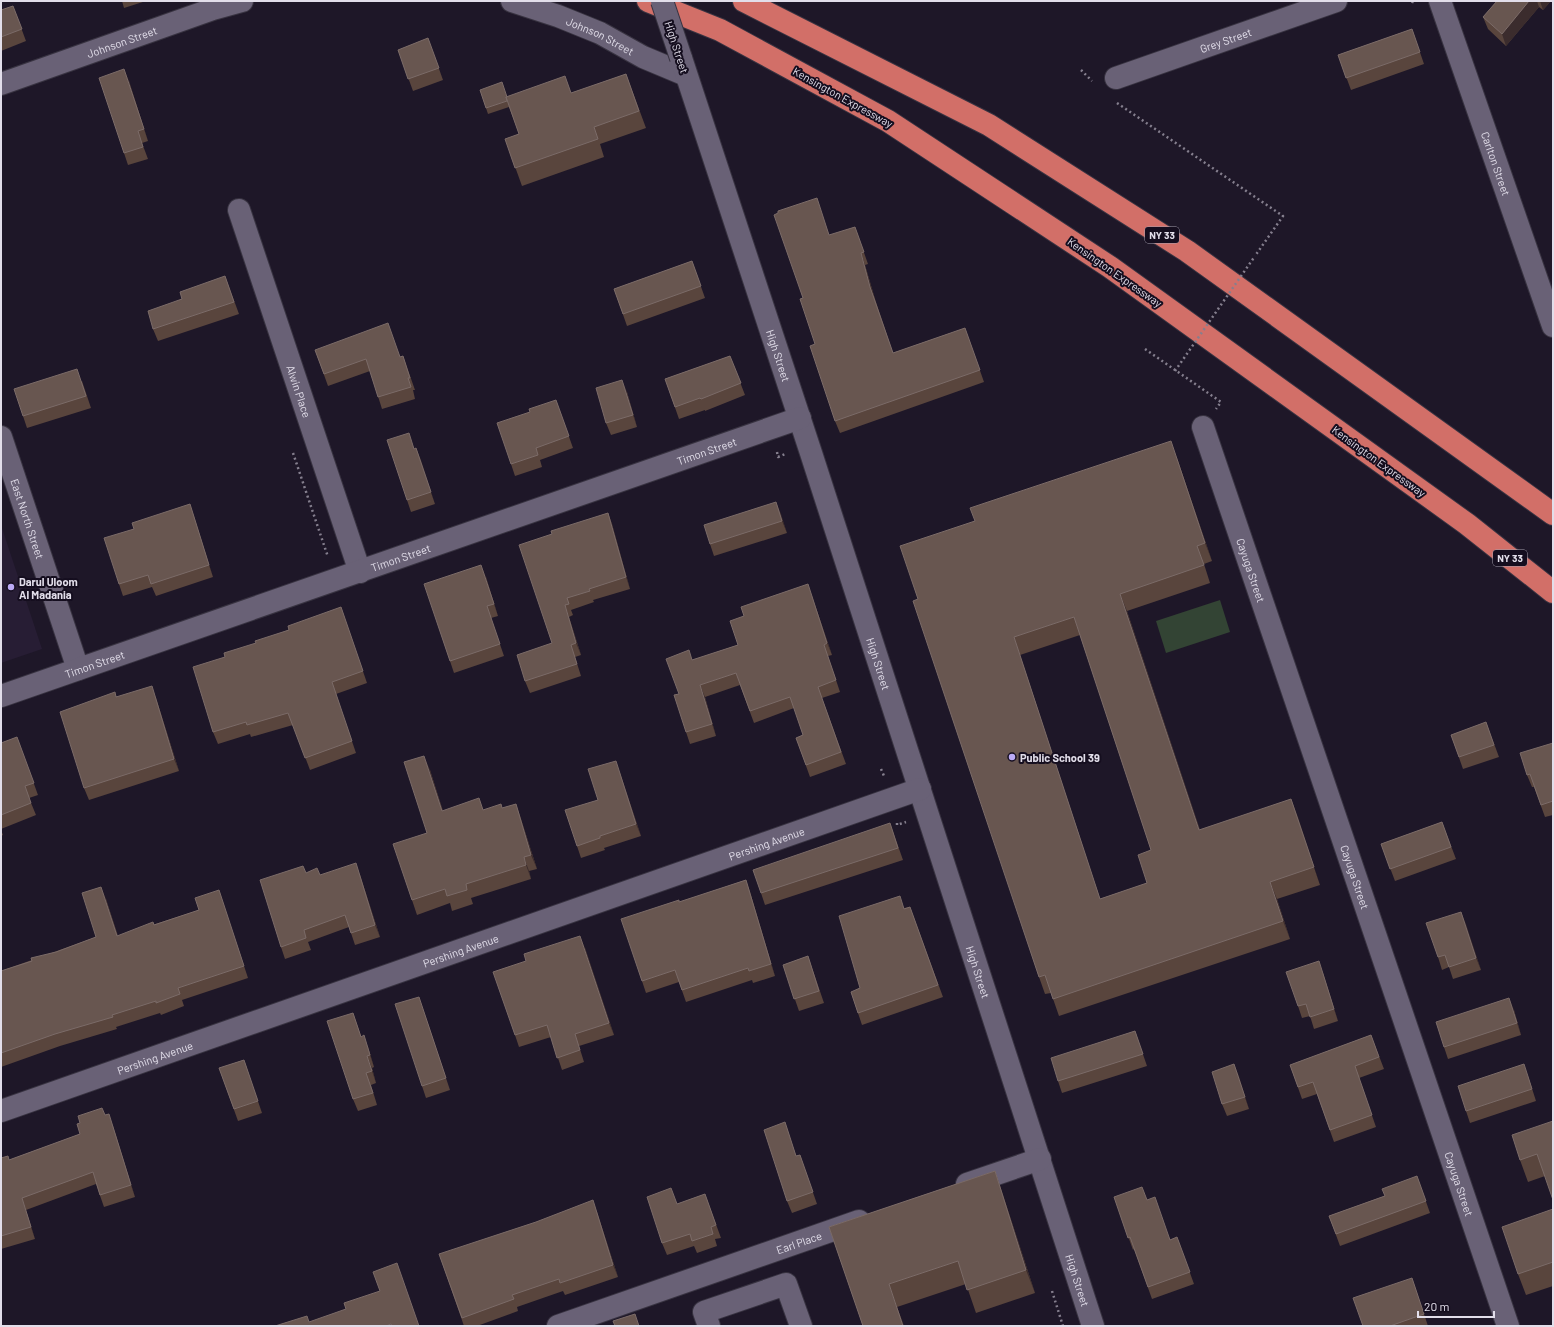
<svg xmlns="http://www.w3.org/2000/svg" width="1554" height="1327" font-family="Barlow,sans-serif">
<style>
.built{fill:#271d34}
.green{fill:#334434}
.lines{fill:none;stroke-linecap:round;stroke-linejoin:round}
.minor-casing{stroke:#383341;stroke-width:24}
.highway-casing{stroke:#383341;stroke-width:24}
.path{stroke:#857f8e;stroke-width:2.5;stroke-dasharray:2 3;stroke-linecap:butt}
.minor{stroke:#696176;stroke-width:22}
.highway{stroke:#d26f68;stroke-width:22}
.minor-bridge-casing{stroke:#383341;stroke-width:24;stroke-linecap:butt}
.path-bridge{stroke:#857f8e;stroke-width:2.5;stroke-dasharray:2 3;stroke-linecap:butt}
.minor-bridge{stroke:#696176;stroke-width:22}
.wall{fill:#59453d;fill-rule:evenodd}
.shaded-wall{fill:#3b2c2d}
.building{fill:#685650;stroke:#7b6b68;fill-rule:evenodd}
.poi-dot{fill:#bbaaf6;stroke:#150e1f;stroke-width:1.5}
.labels{text-anchor:middle;dominant-baseline:central;stroke-width:4;stroke-linejoin:round;paint-order:stroke}
.shield{fill:#150e1f;stroke:#a4a0ad;stroke-width:1}
.shield-label{font-size:10px;font-weight:bold;fill:#e2deea}
.street-label{font-size:11px;fill:#e2deea;stroke:#150e1f}
.poi-label{font-size:11px;font-weight:bold;fill:#e2deea;stroke:#150e1f;text-anchor:start}
</style>
<rect width="100%" height="100%" fill="#1e1728"/>
<!-- built -->
<path class="built" d="M1 525 42 649 1 663Z"/>
<!-- green -->
<path class="green" d="M1220 600 1230 632 1166 653 1156 621Z"/>
<g class="lines">
<defs>
<g id="minor">
<path id="s1" d="M512 1 558 16 600 33 643 57 686 75"/>
<path id="s2" d="M1440 1 1553 326"/>
<path id="s3" d="M681 58 811 453 1093 1326"/>
<path id="s4" d="M1116 78 1336 1"/>
<path id="s5" d="M1 84 213 9 242 1"/>
<path id="s6" d="M239 210 360 572"/>
<path id="s7" d="M1203 427 1508 1326"/>
<path id="s8" d="M1 437 78 669"/>
<path id="s9" d="M1 696 800 418"/>
<path id="s10" d="M1 1111 920 789"/>
<path d="M967 1184 1040 1159"/>
<path id="s11" d="M558 1326 859 1221"/>
<path d="M709 1326 704 1312 786 1284 801 1326"/>
</g>
<path id="highway" d="M648 1 720 30 888 121 1110 267 1467 524 1553 592
M744 1 989 125 1187 251 1553 514"/>
</defs>
<!-- minor casing -->
<use href="#minor" class="minor-casing"/>
<!-- highway casing -->
<use href="#highway" class="highway-casing"/>
<!-- path -->
<path class="path" d="M1412 3 1413 1
M1081 70 1092 81
M1117 103 1283 216 1255 256
M1145 349 1221 402 1216 409
M777 452 778 457 785 454
M293 453 328 557
M881 769 884 776
M897 823V825L906 822
M1052 1291 1063 1326"/>
<!-- minor -->
<use href="#minor" class="minor"/>
<!-- highway -->
<use href="#highway" class="highway"/>
<defs>
<path id="minor-bridge" d="M662 1 681 58"/>
</defs>
<!-- minor-bridge casing -->
<use href="#minor-bridge" class="minor-bridge-casing"/>
<!-- path-bridge -->
<path class="path-bridge" d="M1175 371 1255 256"/>
<!-- minor-bridge -->
<use href="#minor-bridge" class="minor-bridge"/>
</g>
<!-- wall -->
<path class="wall" d="M122 1H146L124 8Z
M1497 1H1551L1543 10 1539 7 1506 46 1488 29 1483 17Z
M13 6 26 41 1 51V10Z
M1412 29 1424 64 1351 90 1338 55Z
M428 38 443 80 413 91 398 50Z
M626 74 646 128 600 144 604 157 522 186 505 139 519 134 509 107 488 114 480 90 507 97 571 93Z
M129 81 148 141 142 143 148 159 128 165 124 153Z
M855 227 868 264 865 265 875 299 893 353 965 328 984 382 840 433 835 421 815 344 830 235Z
M692 261 705 298 627 326 614 289Z
M225 276 239 314 158 341 153 329 182 299Z
M315 350 400 357 403 356 415 390H413L415 399 382 409 370 371 328 386Z
M730 356 745 395 705 411V410L679 419 665 379Z
M82 381 91 408 27 428 23 416Z
M627 392 637 427 611 435 606 423Z
M556 400 573 448 540 460 542 467 515 476 511 464 530 412Z
M416 448 435 504 411 512 407 500 414 449Z
M1177 458 1212 561 1204 564 1210 583 1127 611 1200 830 1291 799 1320 885 1277 899 1290 939 1059 1016 1051 993 1045 994 1039 977 918 599 975 521ZM1080 635 1151 850 1147 883 1100 899 1020 655Z
M776 502 787 533 714 556 710 544Z
M190 504 213 577 156 596 152 587 123 596 119 584Z
M608 513 612 524 630 589 593 600 594 602 571 610 573 615 569 617 581 655 575 657 581 676 530 693 525 681 552 643V534Z
M486 577 498 616 491 618 504 656 454 673 450 661Z
M812 596 832 655 828 656 840 692 822 698 846 764 810 777 796 738 803 735 794 708 754 723 740 685 705 697 716 736 690 744 686 732 679 694 692 660 738 645 744 616Z
M341 607 367 683 336 694 356 753 310 770 293 725 251 737 250 734 218 744 213 732 225 657Z
M116 696 156 698 179 771 89 800 84 788Z
M1486 722 1499 757 1463 769 1451 735Z
M17 737 38 795 29 798 36 815 1 829V743Z
M1553 743V815L1545 817 1534 787H1532L1527 775Z
M430 770 443 811 484 810 503 808 516 804 521 819 537 869 529 871 531 879 471 898 473 904 452 911 450 903 417 915 412 900 427 833Z
M620 773 641 836 604 848 605 850 581 858 577 846 598 800Z
M1442 822 1456 859 1395 881 1381 844Z
M890 823 903 860 765 905 761 893Z
M1 830 3 835 1 836Z
M306 873 320 875H360L380 937 355 945 349 927 308 942 311 950 285 959 281 947Z
M746 880 750 892 775 976 753 983 752 980 686 1002 679 982 646 993 642 981 679 902Z
M219 890 248 978 182 1000 184 1006 161 1015 160 1013 116 1027 117 1029 60 1046 1 1067V971L96 937 106 899 118 936 199 910Z
M910 907 943 997 862 1025 851 992 860 988 904 908Z
M1461 912 1481 970 1453 979 1449 967 1442 970 1438 957Z
M585 948 614 1035 579 1046 584 1062 562 1070 551 1037 519 1047 515 1035Z
M808 956 824 1003 799 1011 783 965Z
M1323 973 1338 1021 1314 1029 1310 1016 1302 1018 1298 1006Z
M423 1009 450 1090 426 1098 422 1086Z
M1514 1010 1521 1035 1448 1059 1444 1047Z
M353 1013 361 1036 368 1047 374 1067 372 1068 376 1083 371 1085 377 1105 358 1111 353 1099Z
M1135 1031 1147 1066 1062 1093 1058 1081Z
M1371 1035 1384 1069 1359 1078 1376 1127 1334 1142 1317 1094 1302 1099 1290 1065Z
M244 1060 262 1113 238 1121 219 1068Z
M1234 1064 1249 1109 1227 1116 1222 1104Z
M1528 1076 1536 1101 1470 1123 1466 1111Z
M105 1115 113 1126 135 1197 104 1207 96 1184 26 1210 35 1239 1 1249V1158L9 1160 80 1134Z
M1553 1121 1545 1176 1528 1182 1520 1160Z
M785 1122 796 1156 800 1155 817 1204 792 1213 787 1201Z
M995 1171 1003 1195 1035 1293 976 1313 966 1284 897 1307 904 1326H863L829 1227Z
M1417 1176 1430 1213 1340 1246 1329 1216 1384 1196Z
M705 1194 721 1238 715 1239 717 1246 697 1253 694 1246 667 1255 662 1243 677 1204Z
M1114 1197 1147 1200 1170 1240 1177 1237 1194 1284 1152 1299 1134 1249 1133 1250Z
M1553 1209V1286L1526 1295 1518 1274Z
M597 1212 618 1277 565 1295 563 1291 517 1307 518 1311 477 1326H464L439 1254Z
M1412 1278 1428 1326H1363Z"/>
<!-- shaded-wall -->
<path class="shaded-wall" d="M1529 1H1537L1539 7 1506 46 1502 34Z
M1540 1H1551L1543 10Z
M124 69 129 81 148 141Z
M861 253 865 265 875 299 870 287Z
M622 380 627 392 637 427 633 415Z
M1171 441 1177 458 1212 561 1205 543Z
M416 448 421 460 435 504 431 492Z
M776 502 781 514 787 533 782 521Z
M190 504 194 516 213 577 209 565Z
M608 513 612 524 630 589 626 577Z
M481 565 486 577 498 616Z
M808 584 812 596 832 655 827 643Z
M1120 594 1127 611 1206 848 1199 830Z
M565 605 569 617 581 655 576 643Z
M1014 637 1020 655 1106 917 1100 899Z
M700 685 705 697 716 736 712 724Z
M152 686 156 698 179 771 174 759Z
M424 756 430 770 447 825 442 811Z
M616 761 641 836 636 824Z
M1291 799 1298 817 1320 885 1314 867Z
M516 804 521 819 537 869 531 855Z
M524 857 529 871 531 879 526 865Z
M356 863 360 875 380 937 375 925Z
M746 880 750 892 775 976 771 964Z
M1270 882 1277 899 1290 939 1283 921Z
M101 887 106 899 121 948 117 936Z
M1461 912 1466 924 1481 970 1476 958Z
M580 936 585 948 614 1035 609 1023Z
M1319 961 1323 973 1338 1021 1334 1009Z
M1509 998 1514 1010 1521 1035 1517 1023Z
M364 1035 368 1047 374 1067 370 1055Z
M367 1056 372 1068 376 1083Z
M1234 1064 1239 1076 1249 1109Z
M109 1114 113 1126 135 1197 131 1185Z
M995 1171 1003 1195 1035 1293 1026 1270Z
M22 1198 26 1210 35 1239 31 1227Z
M593 1200 597 1212 618 1277 613 1265Z
M889 1284 897 1307 904 1326H903Z"/>
<!-- building -->
<path class="building" d="M1497 1H1529L1502 34 1483 17Z
M13 6 22 29 1 37V10Z
M1412 29 1420 52 1346 78 1338 55Z
M428 38 439 68 408 79 398 50Z
M124 69 144 129 138 131 143 147 124 153 99 78Z
M626 74 639 111 594 127 598 139 515 168 505 139 519 134 506 97 565 76 571 93Z
M502 82 507 97H506L507 101 486 108 480 90Z
M817 198 829 235 855 227 864 252 861 253 870 287 893 353 965 328 980 370 835 421 810 346 815 344 800 299 803 298 774 215 778 213V211Z
M692 261 701 286 623 314 614 289Z
M225 276 234 302 153 329 148 311 182 299 180 292Z
M388 323 400 357 403 356 410 378H408L411 387 378 397 366 359 324 374 315 350Z
M730 356 741 383 701 399 700 398 675 407 665 379Z
M77 369 86 396 23 416 14 389Z
M622 380 633 415 606 423 596 388Z
M556 400 569 436 536 448 538 455 511 464 497 423 530 412 529 409Z
M409 433 414 449 416 448 431 492 407 500 387 440Z
M1171 441 1205 543 1197 546 1204 565 1120 594 1199 830 1291 799 1314 867 1270 882 1283 921 1053 999 1045 975 1039 977 913 601 918 599 900 546 975 521 970 508ZM1074 617 1151 850 1138 855 1147 883 1100 899 1014 637Z
M776 502 782 521 710 544 704 525Z
M190 504 209 565 151 584 148 575 119 584 104 538 134 529 132 523Z
M608 513 626 577 589 589 590 591 567 598 569 604 565 605 576 643 571 645 577 664 525 681 517 655 552 643 519 545 552 534 551 531Z
M481 565 494 604 487 606 500 644 450 661 424 584Z
M808 584 827 643 824 645 836 680 818 687 841 752 806 765 796 738 803 735 790 697 750 711 736 673 700 685 712 724 686 732 674 695 679 694 666 659 689 650 692 660 738 645 730 621 744 616 741 607Z
M341 607 363 671 332 682 352 741 305 758 288 713 247 725 246 722 213 732 193 667 225 657 224 653 256 643 255 641 289 630 288 626Z
M152 686 174 759 84 788 60 712 115 692 116 697Z
M1486 722 1494 745 1459 757 1451 735Z
M17 737 34 783 25 786 31 803 1 815V743Z
M1553 743V801L1541 805 1530 774 1527 775 1520 753Z
M424 756 442 811 479 798 483 810 501 804 502 808 516 804 531 855 524 857 526 865 466 884 467 890 447 896 445 889 412 900 393 844 427 833 404 762Z
M616 761 636 824 600 836V838L577 846 565 810 598 800 588 769Z
M1442 822 1451 847 1390 869 1381 844Z
M890 823 898 848 761 893 753 870Z
M356 863 375 925 351 933 345 915 304 930 306 938 281 947 260 880 303 866 306 873 317 868 320 875Z
M746 880 771 964 749 971 748 968 682 990 675 970 642 981 621 919 679 900V902Z
M101 887 117 936 153 922 154 925 199 910 195 898 219 890 244 966 178 988 180 994 156 1003V1001L112 1015 113 1017 55 1034 1 1053V971L32 961 31 958 56 952 96 937 82 893Z
M900 896 904 909 910 907 938 985 858 1013 851 992 860 988 839 916Z
M1461 912 1476 958 1449 967 1445 955 1438 957 1426 923Z
M580 936 609 1023 575 1034 580 1050 557 1058 547 1025 515 1035 493 972 526 961 524 954Z
M808 956 819 991 794 999 783 965Z
M1319 961 1334 1009 1310 1017 1306 1004 1298 1006 1286 972Z
M419 997 446 1078 422 1086 395 1004Z
M1509 998 1517 1023 1444 1047 1436 1022Z
M353 1013 361 1037 364 1035 370 1055 367 1056 372 1071 366 1073 373 1093 353 1099 327 1021Z
M1135 1031 1143 1054 1058 1081 1051 1058Z
M1371 1035 1379 1057 1355 1066 1372 1115 1330 1130 1313 1082 1298 1087 1290 1065Z
M244 1060 258 1101 234 1109 219 1068Z
M1234 1064 1245 1097 1222 1104 1212 1072Z
M1524 1064 1532 1089 1466 1111 1458 1086Z
M102 1108 105 1115 109 1114 131 1185 100 1195 93 1172 22 1198 31 1227 1 1236V1158L8 1156 9 1160 80 1134 77 1124 80 1123 78 1116Z
M1553 1121V1200L1537 1154 1520 1160 1512 1135Z
M785 1122 796 1156 800 1155 813 1192 787 1201 764 1130Z
M995 1171 1026 1270 967 1290 958 1261 889 1284 903 1326H863L829 1227Z
M1417 1176 1426 1201 1336 1234 1329 1216 1385 1196 1382 1189Z
M1142 1187 1147 1200 1155 1197 1170 1240 1177 1237 1190 1272 1148 1287 1130 1237 1128 1238 1114 1197Z
M671 1188 677 1204 705 1194 716 1225 711 1227 713 1234 692 1241 690 1234 662 1243 647 1197Z
M593 1200 613 1265 560 1283 559 1279 512 1295 514 1299 462 1318 439 1254 536 1222Z
M1553 1209V1262L1518 1274 1502 1227Z
M397 1263 419 1326H392L391 1324 386 1326H275L307 1316 309 1322 346 1309 344 1303 380 1291 373 1272Z
M1412 1278 1424 1314 1390 1326H1363L1353 1298Z
M635 1314 639 1326H615L613 1321Z"/>
<!-- markers -->
<g class="poi-dot">
<circle cx="11" cy="587" r="4"/>
<circle cx="1012" cy="757" r="4"/>
</g>
<g class="labels">
<!-- shield labels -->
<g class="shield">
<rect x="1145" y="227" width="34" height="16" rx="3"/>
<rect x="1493" y="550" width="34" height="16" rx="3"/>
</g>
<g class="shield-label">
<text x="1162" y="235">NY 33</text>
<text x="1510" y="558">NY 33</text>
</g>
<!-- street labels -->
<g class="street-label">
<text stroke="none"><textPath href="#s1" startOffset="95">Johnson Street</textPath></text>
<text stroke="none"><textPath href="#s4" startOffset="116">Grey Street</textPath></text>
<text stroke="none"><textPath href="#s5" startOffset="128">Johnson Street</textPath></text>
<text transform="translate(677 47) rotate(72)">High Street</text>
<text transform="translate(843 97) rotate(29)">Kensington Expressway</text>
<text stroke="none"><textPath href="#s2" startOffset="172">Carlton Street</textPath></text>
<text transform="translate(1115 272) rotate(35)">Kensington Expressway</text>
<text stroke="none"><textPath href="#s3" startOffset="313">High Street</textPath></text>
<text stroke="none"><textPath href="#s6" startOffset="191">Alwin Place</textPath></text>
<text stroke="none"><textPath href="#s9" startOffset="747">Timon Street</textPath></text>
<text transform="translate(1379 461) rotate(36)">Kensington Expressway</text>
<text stroke="none"><textPath href="#s8" startOffset="86">East North Street</textPath></text>
<text stroke="none"><textPath href="#s9" startOffset="423">Timon Street</textPath></text>
<text stroke="none"><textPath href="#s7" startOffset="151">Cayuga Street</textPath></text>
<text stroke="none"><textPath href="#s3" startOffset="637">High Street</textPath></text>
<text stroke="none"><textPath href="#s9" startOffset="99">Timon Street</textPath></text>
<text stroke="none"><textPath href="#s10" startOffset="811">Pershing Avenue</textPath></text>
<text stroke="none"><textPath href="#s7" startOffset="475">Cayuga Street</textPath></text>
<text stroke="none"><textPath href="#s10" startOffset="487">Pershing Avenue</textPath></text>
<text stroke="none"><textPath href="#s3" startOffset="961">High Street</textPath></text>
<text stroke="none"><textPath href="#s10" startOffset="163">Pershing Avenue</textPath></text>
<text stroke="none"><textPath href="#s7" startOffset="799">Cayuga Street</textPath></text>
<text stroke="none"><textPath href="#s11" startOffset="255">Earl Place</textPath></text>
<text stroke="none"><textPath href="#s3" startOffset="1285">High Street</textPath></text>
</g>
<!-- poi labels -->
<g class="poi-label">
<text x="19" y="581">Darul Uloom<tspan x="19" dy="13">Al Madania</tspan></text>
<text x="1020" y="757">Public School 39</text>
</g>
</g>
<!-- border -->
<rect width="1554" height="1327" fill="none" stroke="#e2deea" stroke-width="4"/>
<!-- scale -->
<path d="M1418 1311v6h76v-6" fill="none" stroke="#e2deea" stroke-width="2"/>
<text x="1424" y="1311" font-size="12" fill="#e2deea" stroke="#150e1f" stroke-width="3" paint-order="stroke">20 m</text>
</svg>
